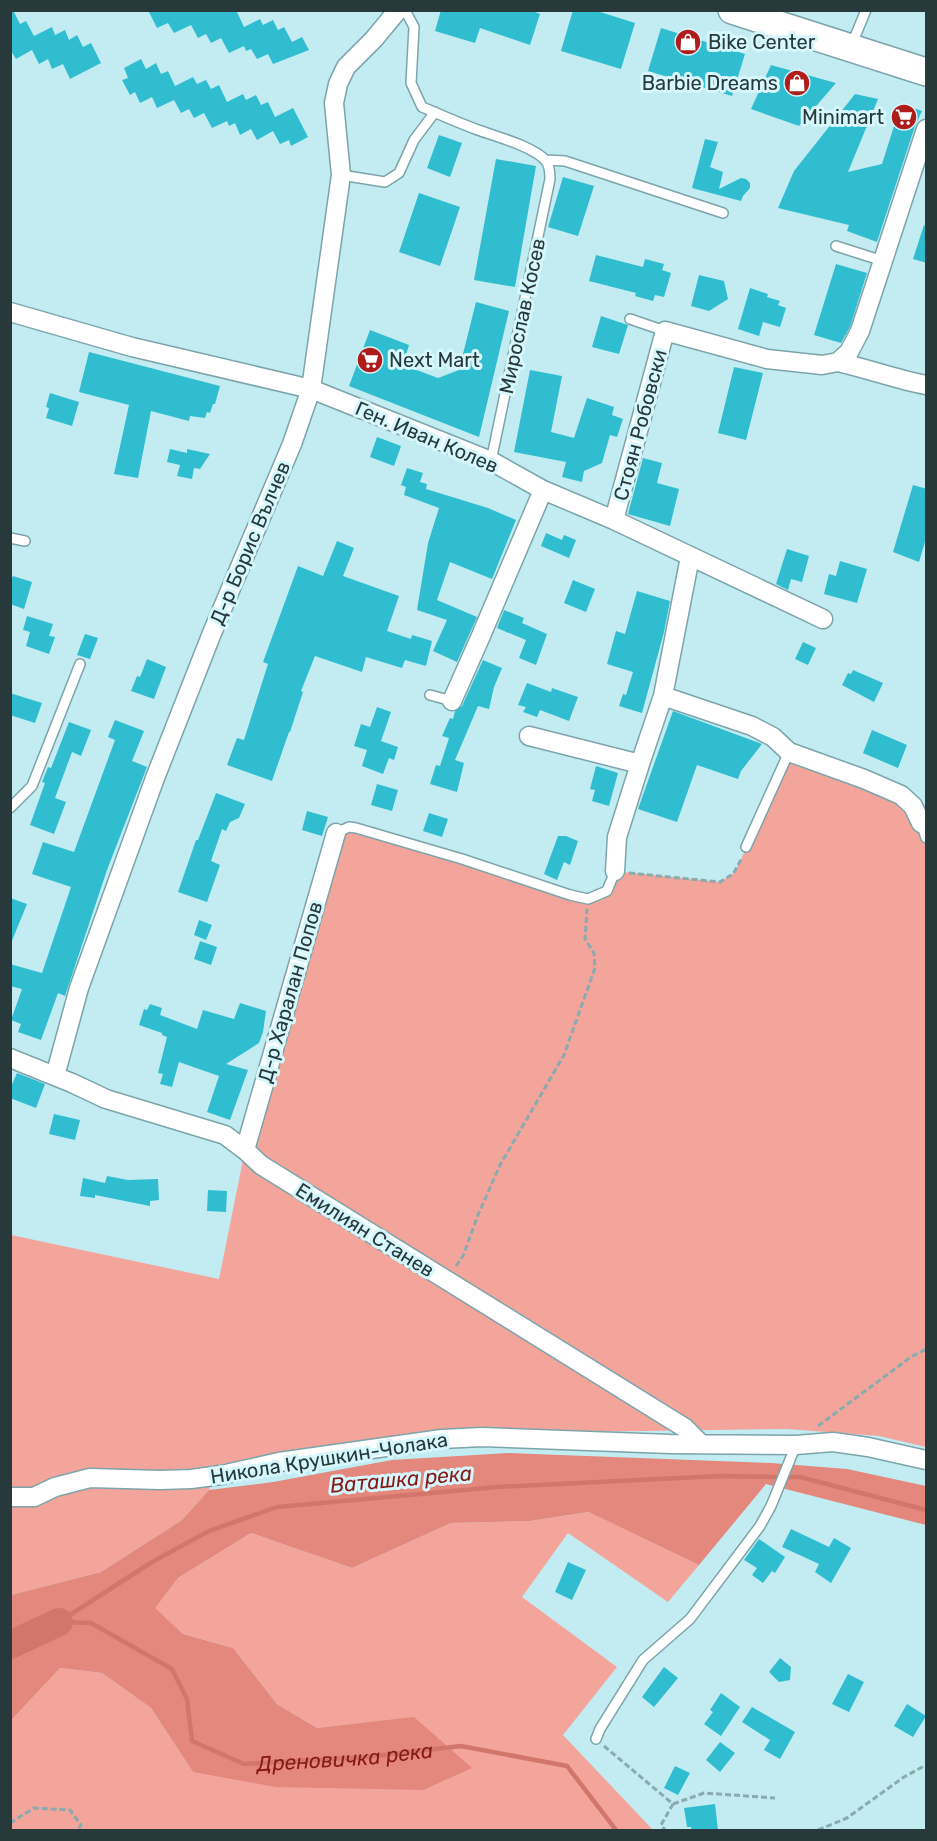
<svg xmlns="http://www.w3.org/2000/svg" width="937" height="1841" font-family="Rubik,sans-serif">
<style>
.green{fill:#f3a59b}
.forest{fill:#e4877c}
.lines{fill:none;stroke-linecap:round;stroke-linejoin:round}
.stream{stroke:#d2766c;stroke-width:4.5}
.river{stroke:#d2766c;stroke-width:28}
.building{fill:#30bdd0}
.lane-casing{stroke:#7ca4aa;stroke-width:12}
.street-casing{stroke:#7ca4aa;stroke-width:21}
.secondary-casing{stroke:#7ca4aa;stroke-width:30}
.path{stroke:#89aaaf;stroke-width:3;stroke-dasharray:6 3;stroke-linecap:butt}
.lane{stroke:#fff;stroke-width:9}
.street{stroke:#fff;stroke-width:18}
.secondary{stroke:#fff;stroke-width:27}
.labels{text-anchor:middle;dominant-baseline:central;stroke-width:6;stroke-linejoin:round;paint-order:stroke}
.poi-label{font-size:20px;fill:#28393c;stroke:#d6f7fc;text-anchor:start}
.street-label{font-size:20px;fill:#28393c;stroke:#d6f7fc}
.water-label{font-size:21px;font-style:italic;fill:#871816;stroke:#d6f7fc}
</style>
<rect width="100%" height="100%" fill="#c2ecf2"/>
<!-- green -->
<path class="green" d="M789 752 901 795 926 838V1447L879 1436 787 1429 448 1434 220 1464 209 1490 182 1520 101 1572 11 1595V1235L219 1279 245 1150 336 833 349 827 570 895 603 894 615 871 720 882 733 874 739 864Z
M590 1512 699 1565 668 1602 568 1533 522 1597 617 1667 563 1735 653 1830H11L10 1720 60 1668 102 1673 151 1708 193 1772 414 1718 317 1728 277 1704 233 1648 183 1634 154 1608 178 1578 251 1533 352 1568 451 1523 530 1521Z"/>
<!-- forest -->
<path class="forest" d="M508 1453 771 1463 847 1469 926 1486V1525L766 1484 699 1565 589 1512 530 1521 451 1523 352 1568 251 1533 178 1578 155 1608 183 1634 233 1648 277 1704 317 1728 414 1717 472 1768 423 1790 276 1787 193 1772 151 1708 102 1673 60 1668 11 1720V1595L101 1572 182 1520 209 1490 273 1482 392 1460Z"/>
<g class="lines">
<!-- stream -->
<g class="stream">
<path d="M789 1477H800L926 1510"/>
<path d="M59 1622 152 1562 209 1531 277 1507 497 1487 720 1476 775 1477"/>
<path id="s1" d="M60 1622 91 1623 172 1669 187 1699 192 1741 244 1764 367 1757 461 1746 567 1766 616 1830"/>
</g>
<!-- river -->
<path class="river" d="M10 1645 59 1622"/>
</g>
<!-- building -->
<path class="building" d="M10 10H13L20 24 26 21 34 36 52 27 55 35 65 30 69 40 77 35 83 47 91 43 101 63 70 79 63 64 52 69 48 59 39 64 32 50 16 59 10 49Z
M148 10H236L244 27 260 19 263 25 273 20 278 30 284 27 292 42 302 37 309 50 273 64 268 54 257 59 251 49 246 51 244 46 229 53 221 38 211 43 206 34 198 38 191 25 174 33 168 23 157 28Z
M441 10H530L540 14 530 45 480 28 475 43 435 31Z
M573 10H594L635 23 621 69 561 51Z
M661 28 745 54 732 96 648 71Z
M141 59 146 69 156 63 161 74 168 71 175 86 193 77 197 84 206 80 211 89 219 85 227 102 243 94 246 100 256 95 261 105 268 102 275 117 293 108 308 137 291 146 289 140 280 144 273 131 257 140 251 129 240 135 235 123 229 126 227 121 212 128 204 113 194 118 189 109 181 113 174 100 157 108 152 97 140 103 135 92 130 95 122 80 128 78 124 68Z
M771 65 836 83 799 126 751 109Z
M855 94 878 99 848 172 882 164 901 104 922 111 915 126 877 242 847 231 849 225 778 208 794 171Z
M439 135 462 143 450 177 427 168Z
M705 139 718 142 710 167 723 172 719 189 741 178 746 179 750 183V188L743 196 741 201 692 188Z
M496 159 536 166 515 287 474 280Z
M563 177 594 186 578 236 548 227Z
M419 193 460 207 440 266 399 252Z
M924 225 927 226V263L913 259Z
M596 255 643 267 645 259 664 264 662 270 671 273 664 297 655 295 653 301 635 296 636 293 589 281Z
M836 264 867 273 850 327 841 343 814 335Z
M699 275 724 281 728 299 709 311 691 306Z
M750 288 768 294 767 297 780 301 778 305 786 308 780 327 763 322 759 336 738 329Z
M476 302 509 311 479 437 349 386 370 330 409 345 403 365 438 378 459 370Z
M601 316 628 325 619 354 592 347Z
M89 352 220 386 215 404H213L210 413 207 412 205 418 190 416 189 421 151 411 138 478 114 474 129 405 79 392Z
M734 367 763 373 746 440 718 433Z
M530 370 562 376 551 432 574 438 587 398 614 407 612 415 623 419 617 437 610 435 602 463 584 471 582 482 562 477 566 462 514 452Z
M50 393 79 402 72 426 46 418 49 408 46 407Z
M377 437 401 446 394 466 370 457Z
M170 449 187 453V449L210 454 200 469 194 468 192 479 177 476 180 465 167 462Z
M643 458 662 463 657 483 679 489 670 526 628 514Z
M407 468 423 473 420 482 427 484 426 489 488 508 516 520 492 579 450 562 437 600 477 617 457 662 433 651 447 620 417 610 428 543 439 508 404 495 406 487 401 485Z
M913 485 927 489V535L919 562 893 552Z
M546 533 562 540 564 535 576 540 569 558 541 546Z
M337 541 354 548 343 576 399 596 387 631 411 639 412 635 432 641 426 666 405 660 402 668 366 657 362 672 315 656 301 691 303 692 290 732H289L272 781 227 765 237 738 244 740 268 664 263 662 298 566 323 576Z
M787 549 809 556 802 582 791 579 788 590 776 584Z
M840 561 867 569 857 603 824 594 829 574 836 576Z
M13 576 32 582 24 609 10 604V583Z
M573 580 595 589 586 612 564 603Z
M637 591 670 601 664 632 642 713 619 706 623 694 626 695 633 672 607 664 616 631 625 634Z
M504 610 524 618 522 623 547 634 536 665 519 658 526 640 497 628Z
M27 616 53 624 49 636 55 637 49 654 26 646 30 632 23 630Z
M85 634 98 638 90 659 77 655Z
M803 642 816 648 808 665 795 659Z
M147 659 166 667 154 699 131 691 137 676 140 677Z
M483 660 502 668 494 687 489 709 478 706 455 760 464 763 457 792 430 784 436 765 440 766 449 738 442 736 450 718 453 719 455 711 462 706Z
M853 670 883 683 874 702 842 685 848 673 851 674Z
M527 683 551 692 552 688 578 697 569 721 540 710 537 717 523 712 526 707 518 705Z
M10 693 42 703 35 723 10 715Z
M377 707 391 712 381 741 398 747 394 760 389 758 383 774 362 766 367 750 354 746 361 724 370 727Z
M673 711 762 744 741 771 738 779 697 765 677 822 638 809Z
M115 720 144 731 132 761 147 767 107 870 65 996 58 993 41 1040 18 1032 21 1024 11 1020 22 989 10 986V964L42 973 71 887 32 874 43 842 74 852 115 740 108 737Z
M69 722 91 730 81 756 72 752 55 798 66 802 54 834 30 825 45 783 42 782 48 767 51 768Z
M872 730 907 745 898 768 863 753Z
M596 766 618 773 609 806 592 801 595 790 590 789Z
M377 784 398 790 392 811 371 805Z
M216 793 245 804 239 818 230 822 226 831 222 829 211 861 220 865 207 902 178 892 196 840H198Z
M307 811 328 817 322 836 302 830Z
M429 813 448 819 442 837 423 831Z
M558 836H566L578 841 570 865 564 862 557 880 544 874Z
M10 898 27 904 11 943H10Z
M199 920 212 925 206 940 194 935Z
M200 941 217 947 211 965 194 959Z
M240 1003 266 1011 263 1032 259 1043 226 1064 248 1070 230 1120 207 1112 219 1076 179 1062 172 1087 160 1084 163 1074 158 1073 167 1037 162 1035V1033L139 1025 144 1009 147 1010 150 1004 162 1008 160 1015 197 1029 203 1010 234 1019Z
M17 1073 45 1084 36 1108 10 1098V1089Z
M54 1114 80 1120 75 1140 49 1134Z
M107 1176 128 1180 158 1179 159 1200 150 1201V1206L95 1195V1198L80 1196 83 1178 105 1183Z
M208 1190 227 1191 226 1212 207 1211Z
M791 1529 829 1547 834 1538 851 1548 831 1583 815 1572 819 1564 782 1547Z
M759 1539 785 1557 775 1573 772 1571 763 1583 752 1575 757 1568 744 1560Z
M568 1562 586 1570 572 1600 555 1592Z
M780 1658 791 1667 790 1680 779 1682 769 1672Z
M664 1667 678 1678 654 1707 642 1697Z
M848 1674 864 1682 849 1712 832 1704Z
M721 1693 740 1707 721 1736 704 1724 713 1712 710 1710Z
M907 1704 926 1716 913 1737 894 1726Z
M752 1707 795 1732 780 1759 764 1750 770 1740 742 1722Z
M720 1742 735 1753 720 1772 706 1760Z
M675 1766 690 1773 678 1795 664 1788Z
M715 1804 718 1830H692L691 1827H687L684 1808Z"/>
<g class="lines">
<defs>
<path id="lane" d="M405 10 414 27 411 83 422 107C441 115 459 123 478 130 495 136 535 147 546 161 549 165 550 173 550 179L491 461
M852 44 866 10
M546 160 565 161 723 213
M341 175 385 182 399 173 414 140 435 112
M836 246 883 261
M630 319 665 331
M10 538 25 541
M430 695 452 701
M10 808 32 786 80 664
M921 823 926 838
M336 833 349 827 356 828 462 859 570 895 588 899 607 891 615 871
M746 847 789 752
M596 1739 600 1729 643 1660 690 1619 760 1526 771 1506 796 1445"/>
<path id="street" d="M10 312 132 347 311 389 491 461 543 490 614 520 823 619
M838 362C868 369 896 379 926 385
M614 520 665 331 767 359 822 365 838 362 849 352 860 331 926 129
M663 696 752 726 773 737 789 752 864 779 901 795 913 806 921 823
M452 701 480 638 543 490
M529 736 640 764
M615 871 617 837 640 764 663 696 690 557
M10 1058 72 1083 106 1099 225 1135 245 1150 261 1165 685 1428 700 1443
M55 1076 79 988 155 778 212 633 292 444 311 389 341 175 334 103 338 84 346 67 374 39 398 10
M245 1150 336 833
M10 1497H34L55 1487 90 1478 160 1480 191 1479 221 1475 279 1462 442 1439 482 1437 670 1444 796 1445 833 1442 868 1447 926 1460"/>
<path id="secondary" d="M732 10 926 72"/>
</defs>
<!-- lane casing -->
<use href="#lane" class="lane-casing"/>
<!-- street casing -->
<use href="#street" class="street-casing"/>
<!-- secondary casing -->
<use href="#secondary" class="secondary-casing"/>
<!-- path -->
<path class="path" d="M629 873 720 882 733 874 742 858
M456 1266 463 1256 478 1215 500 1165 564 1055 595 968 594 953 585 939 587 909
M818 1426 911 1357 926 1349
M604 1746 673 1804 661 1825 665 1830
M673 1804 704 1793 775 1798
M10 1823 34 1808 70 1810 81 1825 78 1830
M818 1830 847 1818 904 1777 926 1765"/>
<!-- lane -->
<use href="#lane" class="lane"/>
<!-- street -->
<use href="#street" class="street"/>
<!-- secondary -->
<use href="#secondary" class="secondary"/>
</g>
<!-- icons -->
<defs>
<symbol id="shop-disc" viewBox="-11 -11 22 22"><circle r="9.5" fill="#ae1d1c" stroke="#d6f7fc"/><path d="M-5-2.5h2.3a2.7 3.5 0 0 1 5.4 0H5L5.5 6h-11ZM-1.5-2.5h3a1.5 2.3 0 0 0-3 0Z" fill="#fff"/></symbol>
<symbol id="supermarket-disc" viewBox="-11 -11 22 22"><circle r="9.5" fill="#ae1d1c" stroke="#d6f7fc"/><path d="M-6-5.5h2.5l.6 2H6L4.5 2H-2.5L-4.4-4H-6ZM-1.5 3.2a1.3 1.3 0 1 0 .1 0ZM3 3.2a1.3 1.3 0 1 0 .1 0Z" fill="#fff"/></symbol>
</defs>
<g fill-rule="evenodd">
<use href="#shop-disc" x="673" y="27" width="30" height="30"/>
<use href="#shop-disc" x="782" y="68" width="30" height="30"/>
<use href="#supermarket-disc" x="889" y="102" width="30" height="30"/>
<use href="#supermarket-disc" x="355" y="345" width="30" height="30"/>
</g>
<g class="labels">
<!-- poi labels -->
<g class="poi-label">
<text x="708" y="42">Bike Center</text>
<text x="778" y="83" text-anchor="end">Barbie Dreams</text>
<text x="884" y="117" text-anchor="end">Minimart</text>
<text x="389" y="360">Next Mart</text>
</g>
<!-- street labels -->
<g class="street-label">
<text transform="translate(522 316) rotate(-78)">Мирослав Косев</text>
<text transform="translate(640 425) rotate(-75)">Стоян Робовски</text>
<text transform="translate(427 437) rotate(23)">Ген. Иван Колев</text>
<text transform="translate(250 543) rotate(-67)">Д-р Борис Вълчев</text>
<text transform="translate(290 992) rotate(-74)">Д-р Харалан Попов</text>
<text transform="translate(365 1230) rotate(32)">Емилиян Станев</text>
<text transform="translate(329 1458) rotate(-9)">Никола Крушкин-Чолака</text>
</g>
<!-- water labels -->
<g class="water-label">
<text transform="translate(401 1479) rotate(-5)">Ваташка река</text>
<text stroke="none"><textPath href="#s1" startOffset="358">Дреновичка река</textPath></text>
</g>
</g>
<!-- border -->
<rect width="937" height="1841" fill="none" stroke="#28393c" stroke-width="24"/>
</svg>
